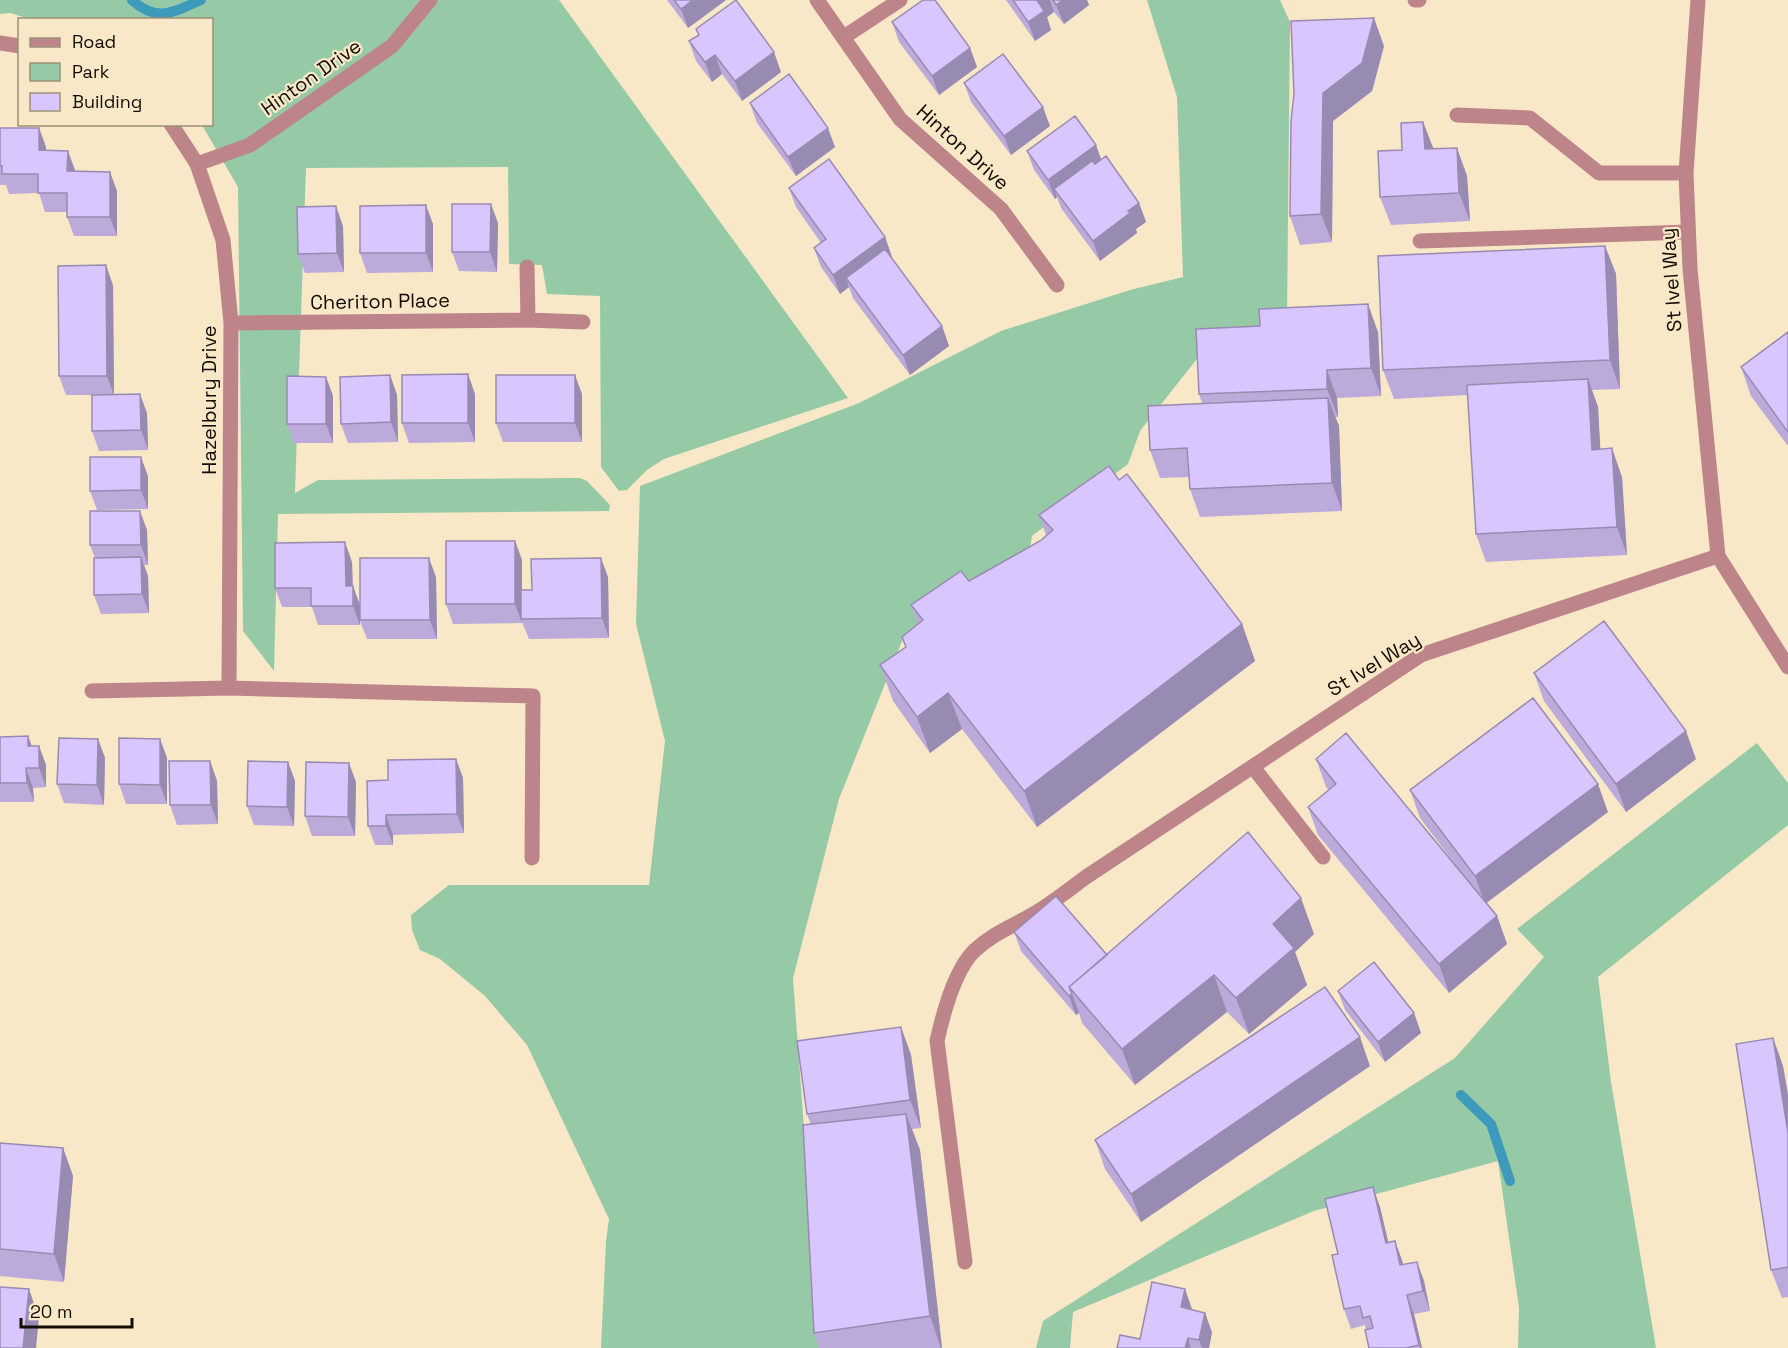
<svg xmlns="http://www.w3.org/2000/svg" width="1788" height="1348" font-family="'Space Grotesk',sans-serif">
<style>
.green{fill:#96caa7}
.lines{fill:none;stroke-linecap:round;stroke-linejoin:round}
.stream{stroke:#3e9aba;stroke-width:10}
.service{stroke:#bd848a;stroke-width:15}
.minor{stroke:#bd848a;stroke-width:15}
.wall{fill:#bbaada}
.shaded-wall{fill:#988bb2}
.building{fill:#d9c6fe;stroke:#988bb2;stroke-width:1.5}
.labels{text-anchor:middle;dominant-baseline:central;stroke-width:4.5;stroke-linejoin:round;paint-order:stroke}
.street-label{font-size:20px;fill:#120c03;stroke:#f8e8c8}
</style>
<rect width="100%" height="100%" fill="#f8e8c8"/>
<!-- green -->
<path class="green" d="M0 0H559L848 398 664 459 647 470 627 490 619 491 601 467 600 296 547 294 542 265 509 264 508 167 306 168 295 493 318 480 580 478 587 481 610 505 609 511 278 514 274 671 243 631 238 187 202 125 212 124V20H33L10 13 0 14Z
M1147 0H1280L1290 22 1287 319 1204 350 1140 431 1128 464 1032 536 1028 561 974 589 905 634 839 799 793 978 820 1348H601L606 1241 609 1219 527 1045 485 996 440 959 420 950 412 930 411 915 449 885H649L665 741 636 624 640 486 859 403 1001 331 1130 290 1183 277 1177 97Z
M1757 743 1788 783V825L1598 977 1611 1082 1656 1348H1518L1519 1308 1498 1161 1314 1211 1073 1312 1070 1348H1036L1043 1321 1455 1058 1544 957 1517 929Z"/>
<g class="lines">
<!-- stream -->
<path class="stream" d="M132 0C157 23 174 12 201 0
M1461 1095 1491 1124 1510 1181"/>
<!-- service -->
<path class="service" d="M1415 0H1419
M1698 0 1686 173 1690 269 1718 556 1788 667
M1457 115 1530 118 1599 173H1686
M1420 241 1688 232
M1253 767 1323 857
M965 1262 937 1041C943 1014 954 971 974 951 995 931 1017 925 1040 910 1056 900 1071 888 1086 877L1421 655 1718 556"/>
<!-- minor -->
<path class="minor" d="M817 0 900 119 1001 209 1057 285
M844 37 900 0
M0 43 20 46
M171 124 197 164 223 240 231 323 229 688 533 696 532 858
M197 164 250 145 392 46 430 0
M527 267 528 320
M231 323 528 320 583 322
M92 691 229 688"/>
</g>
<!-- wall -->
<path class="wall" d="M667 0H726L688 28Z
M1006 0H1087L1089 5 1064 24 1054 12 1047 17 1051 30 1035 41Z
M892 22 970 48 977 67 939 95 899 42Z
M696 29 781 72 742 101 722 74 712 82 696 61 689 41 698 35Z
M1384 46 1372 91 1333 121 1332 242 1300 245 1290 216 1291 121Z
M964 83 1050 126 1011 155 971 102Z
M750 103 835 147 796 176 757 123Z
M1423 122 1433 149 1457 148 1467 176 1470 221 1391 225 1380 197 1402 150Z
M0 128H39L46 147V151L75 171 117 191V236H74L67 217V212H45L39 193 9 194 6 185H0Z
M1027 151 1101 160 1139 203 1146 222 1136 229 1137 233 1100 261 1061 208 1057 197 1055 199 1034 170Z
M789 188 885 237 892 257 891 258 942 326 949 346 910 375 853 298 849 287 840 294 821 267 814 248 821 243 796 207Z
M498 223 497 272 459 271 452 252Z
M433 224V272L367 273 360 253Z
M343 226 344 272 305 273 298 254Z
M1605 246 1616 274 1620 389 1592 390 1598 407 1600 449 1622 477 1627 555 1486 562 1476 534 1468 395 1394 399 1383 370Z
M113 285 114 395 147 413 148 450 99 451 92 431V395H66L59 376Z
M1378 332 1381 396 1337 398 1338 417H1335L1339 426 1342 511 1200 517 1190 489 1189 477 1160 478 1150 450 1202 403 1199 394Z
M1788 332V446L1751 396 1741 367Z
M390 375 397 395 398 442 348 443 341 424Z
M326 377 333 396V443H294L287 424Z
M475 394V442L409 443 402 423Z
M582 394V442H503L496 423Z
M148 476V509L97 510 90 491Z
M1119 480 1242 624 1255 661 1037 827 962 729 930 753 893 701 880 665 906 647 918 624 911 605 969 581 1040 541 1046 535 1039 515Z
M147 530 148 565H144L148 576 149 613 101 614 94 595 95 558 90 545Z
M515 541 522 560V590H532L608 577 609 638 529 639 522 622V623L453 624 446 604Z
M352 562 353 586 360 605 436 577 437 639H367L360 621V625H318L312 607H282L275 588Z
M1534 673 1696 759 1626 812 1544 701Z
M28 736 32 746H39L46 765V787L33 788 34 802H0V737Z
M98 739 105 758 104 805 64 803 57 784Z
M160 739 167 758V804H126L119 784Z
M456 759 463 778 464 833 393 835V845H375L368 826 388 780Z
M1316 759 1461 872 1420 818 1410 790 1608 812 1486 903 1497 916 1507 944 1449 993 1318 835 1308 807 1329 790 1326 787Z
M210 761 217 781 218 824 177 825 170 805Z
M288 762 295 781 294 826 254 825 247 806Z
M356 782 355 836H312L305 816Z
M1014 932 1107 955 1314 934 1295 952 1307 985 1249 1034 1227 1012 1135 1085 1082 1023 1079 1013 1076 1015 1021 951Z
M1338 991 1414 1013 1421 1033 1385 1062 1345 1010Z
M901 1027 911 1055 921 1128 912 1129 920 1150 942 1348H819L814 1333 811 1125 807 1114Z
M1773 1038 1783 1066 1788 1095V1297L1782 1298 1771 1270Z
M1370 1066 1141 1222 1105 1169 1095 1140Z
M0 1143 63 1148 73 1176 64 1282 0 1276Z
M1380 1207 1388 1242 1402 1260 1403 1265 1417 1262 1424 1281 1430 1311 1414 1314 1422 1348H1369L1365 1325 1351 1329 1344 1309 1338 1254Z
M1185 1289 1191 1310 1212 1332 1209 1348H1117L1140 1339Z"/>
<!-- shaded-wall -->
<path class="shaded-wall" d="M693 0H726L688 28 681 9Z
M1037 0H1050L1054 12 1047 17 1051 30 1035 41 1028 22Z
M1063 0H1087L1089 5 1064 24 1056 5Z
M1374 18 1384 46 1372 91 1333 121 1332 242 1321 214 1323 93Z
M970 48 977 67 939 95 932 76Z
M774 52 781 72 742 101 735 81Z
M715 55 722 74 712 82 705 62Z
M1043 107 1050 126 1011 155 1004 136Z
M1423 122 1434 150 1425 149Z
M39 128 46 147V170L39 150Z
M828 128 835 147 796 176 788 157Z
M1096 145 1103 164 1054 189 1057 197 1055 199 1048 180Z
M1457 148 1467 176 1470 221 1459 193Z
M68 151 75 170 74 190 67 171Z
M110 172 117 191V236L110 217Z
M1139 203 1146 222 1136 229 1137 233 1100 261 1093 241Z
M491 204 498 223 497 272 490 252Z
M426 205 433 224V272L426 253Z
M336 206 343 226 344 272 337 253Z
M885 237 892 257 851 286 846 278 849 287 840 294 833 275Z
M1605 246 1616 274 1620 389 1610 360Z
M106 265 113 285 114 395 107 376Z
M1368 304 1378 332 1381 396 1371 368Z
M942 326 949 346 910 375 903 355Z
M1327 370 1337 398 1338 417 1327 389Z
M468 374 475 394V442L468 423Z
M390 375 397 395 398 442 391 422Z
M575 375 582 394V442L575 423Z
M326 377 333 396V443L326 424Z
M1588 379 1598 407 1602 478 1592 450Z
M140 394 147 413 148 450 141 430Z
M1328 398 1339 426 1342 511 1332 483Z
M1612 448 1622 477 1627 555 1617 527Z
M141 457 148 476V509L141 490Z
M140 511 147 530 148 565 141 545Z
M515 541 522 560V619H521L522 623 515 604Z
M345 542 352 562 353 605 346 586Z
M141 557 148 576 149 613 142 594Z
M429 558 436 577 437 639 430 620Z
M601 558 608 577 609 638 602 618Z
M353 586 360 606V625L353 606Z
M1242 624 1255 661 1037 827 1024 791Z
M948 693 962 729 930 753 917 717Z
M1686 731 1696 759 1626 812 1616 784Z
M28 736 35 756 28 746Z
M98 739 105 758 104 805 97 785Z
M160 739 167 758V804L160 785Z
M39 746 46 765V787L39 768Z
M456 759 463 778 464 833 457 814Z
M210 761 217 781 218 824 211 805Z
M288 762 295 781 294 826 287 807Z
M349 763 356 782 355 836 348 817Z
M26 768 33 788 34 802 27 783Z
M1598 784 1608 812 1485 904 1475 876Z
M386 815 393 835V845L386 826Z
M1301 898 1314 934 1295 952 1307 985 1249 1034 1236 998 1273 924Z
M1497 916 1507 944 1449 993 1439 964Z
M1214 975 1227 1012 1135 1085 1122 1049Z
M1072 994 1079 1013 1076 1015 1069 996Z
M1414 1013 1421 1033 1385 1062 1378 1042Z
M901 1027 911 1055 921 1128 910 1100Z
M1360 1037 1370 1066 1141 1222 1131 1194Z
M1773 1038 1783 1066 1788 1095V1133Z
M906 1114 920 1150 942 1348H941L930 1316Z
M63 1148 73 1176 64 1282 54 1254Z
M1373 1187 1380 1207 1393 1262 1386 1243Z
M1395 1241 1402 1260 1407 1285 1400 1265Z
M1417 1262 1424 1281 1430 1311 1423 1291Z
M29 1289 39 1318 36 1348H23Z
M1185 1289 1192 1309 1188 1327 1181 1307Z
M1407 1295 1414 1314 1422 1348H1420L1419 1345Z
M1205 1313 1212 1332 1209 1348H1202L1199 1340Z
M1188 1338 1191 1348H1185Z"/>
<!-- building -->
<path class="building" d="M674 0H693L681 9Z
M736 0 774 52 735 81 715 55 705 62 689 41 699 35 696 29Z
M923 0H935L970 48 932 76 892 22Z
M1013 0H1037L1044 11 1028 22Z
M1053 0H1063L1056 5Z
M1374 18 1362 63 1323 93 1321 214 1290 216 1291 121 1294 94 1291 21Z
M1003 54 1043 107 1004 136 964 83Z
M789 74 828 128 788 157 750 103Z
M1075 116 1096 145 1048 180 1027 151Z
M1423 122 1425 149 1457 148 1459 193 1380 197 1378 151 1402 150 1401 123Z
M0 128H39V150L68 151 67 171 110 172V217H67V193H38V174H2V166H0Z
M1106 156 1139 203 1128 211 1130 213 1093 241 1054 189 1092 161 1095 164Z
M829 159 885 237 833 275 814 248 826 239 789 188Z
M452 204H491L490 252H452Z
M426 205V253H360V206Z
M336 206 337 253 298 254 297 207Z
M1605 246 1610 360 1383 370 1378 256Z
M885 249 942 326 903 355 846 278Z
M106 265 107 376H59L58 266Z
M1368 304 1371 368 1327 370V389L1199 394 1196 329 1260 326 1259 309Z
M1788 332V432L1741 367Z
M468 374V423H402V375Z
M390 375 391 422 341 424 340 377Z
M496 375H575V423H496Z
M287 376 326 377V424H287Z
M1588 379 1592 450 1612 448 1617 527 1476 534 1467 385Z
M140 394 141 430 92 431V395Z
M1328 398 1332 483 1190 489 1187 448 1150 450 1148 406Z
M90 457H141V490L90 491Z
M1109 466 1119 480 1127 474 1242 624 1024 791 948 693 917 717 880 665 906 647 902 637 923 620 911 605 961 571 969 581 1040 541 1053 530 1039 515Z
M90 511H140L141 545H90Z
M446 541H515V604H446Z
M345 542 346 586H353V606H311V588H275V543Z
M141 557 142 594 94 595V558Z
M360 558H429L430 620H360Z
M601 558 602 618 521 619V590H532L531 559Z
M1604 621 1686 731 1616 784 1534 673Z
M1533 698 1598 784 1475 876 1410 790Z
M1346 733 1497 916 1439 964 1308 807 1336 784 1316 759Z
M28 736V746H39V768H26L27 783H0V737Z
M59 738 98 739 97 785 57 784Z
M119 738 160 739V785L119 784Z
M456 759 457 814 386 815V826H368L367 781 388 780V760Z
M169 761H210L211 805H170Z
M248 761 288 762 287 807 247 806Z
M306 762 349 763 348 817 305 816Z
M1248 832 1301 898 1273 924 1294 948 1236 998 1214 975 1122 1049 1069 987Z
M1056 896 1107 955 1069 987 1072 994 1069 996 1014 932Z
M1374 962 1414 1013 1378 1042 1338 991Z
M1325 987 1360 1037 1131 1194 1095 1140Z
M901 1027 910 1100 807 1114 797 1041Z
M1773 1038 1788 1133V1267L1771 1270 1736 1044Z
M906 1114 930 1316 814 1333 803 1125Z
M0 1143 63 1148 54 1254 0 1249Z
M1373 1187 1386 1243 1395 1241 1400 1265 1417 1262 1423 1291 1407 1295 1419 1345 1406 1348H1369L1365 1330 1373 1328 1370 1316 1363 1318 1360 1306 1344 1309 1332 1255 1338 1254 1325 1199Z
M1152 1282 1185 1289 1181 1307 1205 1313 1199 1340 1188 1338 1185 1348H1117L1120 1335 1140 1339Z
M0 1287 29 1289 23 1348H0Z"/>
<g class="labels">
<!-- street labels -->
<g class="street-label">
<text transform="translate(311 77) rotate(-35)">Hinton Drive</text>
<text transform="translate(963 147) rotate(42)">Hinton Drive</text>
<text transform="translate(1671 280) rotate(-94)">St Ivel Way</text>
<text transform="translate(380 301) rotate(-1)">Cheriton Place</text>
<text transform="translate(209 400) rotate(-90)">Hazelbury Drive</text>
<text transform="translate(1374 664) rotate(-31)">St Ivel Way</text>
</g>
</g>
<!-- legend -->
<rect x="18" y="18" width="195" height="108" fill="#f8e8c8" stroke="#9c9079" stroke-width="1.5"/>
<rect x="30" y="38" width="30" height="9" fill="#bd848a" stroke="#9c9079" stroke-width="1.5"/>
<text x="72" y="48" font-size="18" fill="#120c03">Road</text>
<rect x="30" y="63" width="30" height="18" fill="#96caa7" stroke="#9c9079" stroke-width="1.5"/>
<text x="72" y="78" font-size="18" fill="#120c03">Park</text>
<rect x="30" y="93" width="30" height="18" fill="#d9c6fe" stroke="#9c9079" stroke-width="1.5"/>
<text x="72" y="108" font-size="18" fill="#120c03">Building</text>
<!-- scale -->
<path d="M21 1318v9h111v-9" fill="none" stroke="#120c03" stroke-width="3"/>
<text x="30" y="1318" font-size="18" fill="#120c03" stroke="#f8e8c8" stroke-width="4.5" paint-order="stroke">20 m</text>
</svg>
